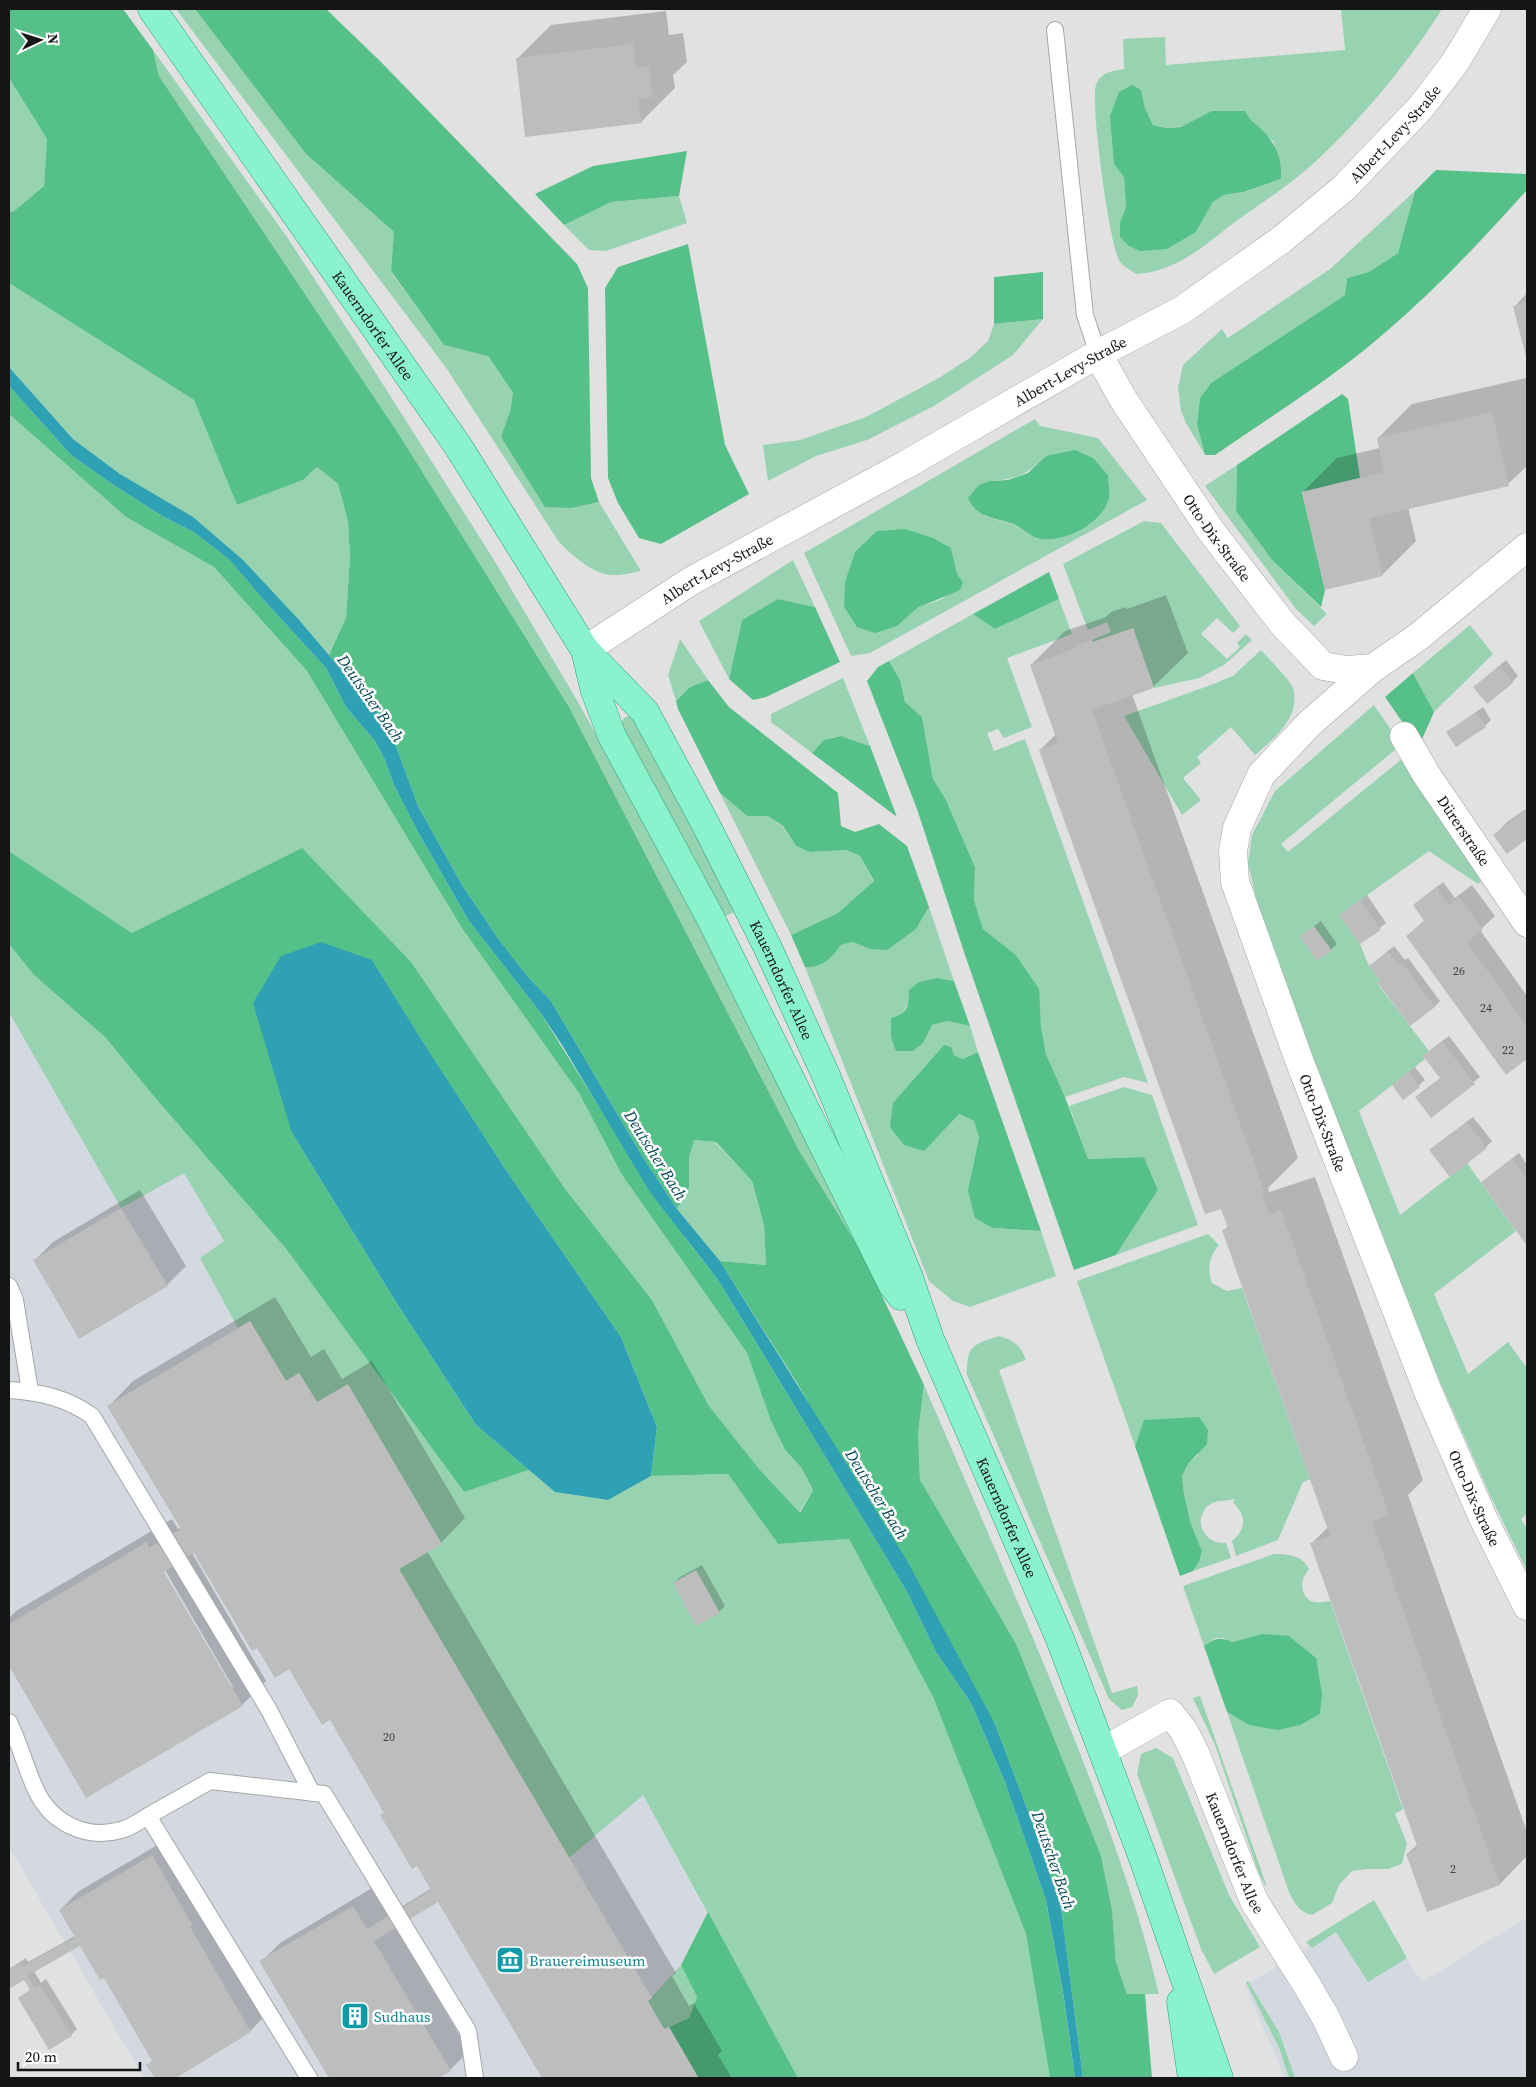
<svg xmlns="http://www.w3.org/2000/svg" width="1536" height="2087" font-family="'Source Serif 4',serif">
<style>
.built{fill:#d4d8e0}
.green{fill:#98d3b1;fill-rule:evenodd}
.forest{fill:#56c089}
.water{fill:#2ea1b4}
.shadow{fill:#0003;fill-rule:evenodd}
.building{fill:#bebdbd}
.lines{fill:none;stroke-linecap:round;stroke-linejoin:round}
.service-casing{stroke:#a6a6a7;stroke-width:18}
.minor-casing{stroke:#a6a6a7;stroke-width:29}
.primary-casing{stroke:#2e9f78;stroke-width:29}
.service{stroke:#fff;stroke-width:16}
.minor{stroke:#fff;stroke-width:28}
.primary{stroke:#8af2cd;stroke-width:28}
.labels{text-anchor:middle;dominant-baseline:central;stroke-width:5;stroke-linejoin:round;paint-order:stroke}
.number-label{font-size:12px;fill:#3f3f40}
.street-label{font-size:15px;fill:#151516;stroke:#fff}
.culture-label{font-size:15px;fill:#0d838f;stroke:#fff;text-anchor:start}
.water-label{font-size:16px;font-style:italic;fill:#034852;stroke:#fff}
</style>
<rect width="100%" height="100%" fill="#e1e1e2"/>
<!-- built -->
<path class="built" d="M9 944 105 1037 643 1795 779 2047 770 2078H144L9 1847Z
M1374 1908 1422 1982 1527 1917V2078H1285L1245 1985Z"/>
<!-- green -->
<path class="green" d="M176 9H195L306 154 394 232 391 272 444 345 487 355 513 393 510 411 501 438 572 508 599 502 641 571C633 572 625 575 617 575 595 577 573 556 559 542L447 369Z
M1341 9H1442C1410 61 1359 122 1314 163 1290 185 1261 203 1235 222 1205 245 1176 272 1136 274 1131 270 1122 266 1119 260 1109 241 1090 102 1096 85 1101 72 1112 71 1124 69L1123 39 1165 37 1166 65 1345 50ZM1141 90 1145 108 1153 125 1166 128 1249 120 1274 142 1281 179 1245 192 1224 195 1213 202 1196 232 1167 249 1120 222 1126 207 1124 177Z
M153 50 287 237 372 367 494 560 578 702 681 888 862 1253 800 1152 569 707 400 436 159 76Z
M9 78 47 139 44 186 14 211 9 212Z
M1415 191 1398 253 1369 272 1347 278 1345 295 1211 383 1200 398 1197 424 1205 455 1186 423 1181 411 1178 388 1183 365 1222 329 1228 338 1330 269Z
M679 196 687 223 606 251 589 250 564 225 611 202Z
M9 283 194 400 237 505 303 480 317 467 338 484 348 521 350 557 346 618 329 655 300 621 120 474 73 439 9 367Z
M1043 319 1013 355 934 406 867 440 816 456 768 481 763 445 800 440 866 417 939 378 971 357 988 341 994 324Z
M9 414 126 517 214 567 307 671 371 775 579 1093 622 1175 747 1353 771 1421 785 1450 801 1467 813 1490 799 1513 760 1470 709 1406 652 1300 563 1186 132 933 9 851Z
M1035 419 1040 426 1098 438 1147 500 870 653 851 656 804 553ZM1046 456 1108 475 1109 501 1101 512 1090 524 1074 532 1038 539 1014 525 984 516 990 481C1018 479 1026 475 1046 456ZM951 548 957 574 963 582 942 599 917 608Z
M1237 465 1236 511 1272 560 1327 614 1314 626 1296 609 1205 486Z
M1144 521 1161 523 1240 626 1233 633 1217 618 1201 634 1227 659 1240 647 1237 643 1246 634 1252 640 1224 665 1199 678 1154 688 1133 628 1093 642 1092 640 1111 632 1107 622 1088 630 1063 564Z
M793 560 815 607 778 599 742 620 729 679 699 621Z
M1059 599 1072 634 1007 658 1032 727 1004 738 998 729 987 733 994 751 1025 739 1148 1083 1124 1077 1065 1097 1046 1054 1041 1027 1016 955 983 929 974 900 975 867 946 800 933 779 922 717 905 702 900 680 889 661 973 614 995 629Z
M1470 625 1493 654 1434 712 1413 673Z
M680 639 708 680 690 687 676 701 668 675Z
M1261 650C1267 657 1291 681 1293 688 1301 717 1274 739 1255 755L1231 727 1197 757 1201 763 1183 778 1201 800 1182 815 1124 716 1211 685 1233 676Z
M843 678 870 746C842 736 834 729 812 753L771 722V714Z
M1374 705 1398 740 1396 749 1281 844 1288 852 1403 758 1484 879 1478 884 1429 851 1339 915 1360 944 1369 966 1380 980 1377 983 1429 1051 1423 1056 1425 1059 1359 1111 1400 1215 1467 1163 1516 1231 1434 1294 1468 1374 1508 1342 1527 1368V1514L1521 1519 1527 1529V1571L1490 1495 1423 1343 1359 1186 1257 902 1248 863 1252 835 1275 791Z
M629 716 635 717 737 911 724 917 621 724 624 718Z
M720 793 747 816H768L783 827 796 846 810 852 846 850 860 856 874 882 838 913 791 935Z
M929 907 954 981 937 978 919 982 903 1013 891 1018 923 1043 931 1025 948 1021 970 1026 978 1052 963 1059 954 1055 943 1129 959 1114 974 1121 979 1136 968 1190 993 1228 1041 1231 1056 1276 970 1307 953 1301 929 1281 805 967C821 969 832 957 841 945L853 942 870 949 916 929Z
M9 944 34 975 105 1037 157 1100 287 1250 464 1492 529 1470 555 1492 608 1500 651 1476 728 1474 778 1544 849 1539 933 1697 1026 1934 1050 2078H798L643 1795 569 1858 399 1569 441 1544 317 1402 299 1373 286 1381 250 1321 238 1328 200 1258 224 1241 184 1173 121 1208 9 1012Z
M1124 1087 1152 1095 1198 1225 1116 1255 1158 1190 1144 1157 1088 1159 1069 1106Z
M694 1140 715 1142 752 1181 764 1225 766 1265 720 1261 677 1209 689 1188V1158Z
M1208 1234 1219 1245C1209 1257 1207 1269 1212 1283L1227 1291 1242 1288 1310 1479 1303 1482 1278 1540 1236 1556 1232 1541C1246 1530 1247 1514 1233 1503L1235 1499C1226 1502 1216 1499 1209 1505 1191 1520 1205 1545 1226 1543L1231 1558 1193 1571 1199 1562 1202 1551 1191 1524 1184 1494 1182 1476 1188 1464 1199 1454 1145 1420 1135 1446 1077 1281Z
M999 1336C1014 1340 1021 1346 1026 1360L999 1370 1112 1693 1137 1686 1138 1695 1132 1707 1122 1710 1109 1699 967 1375C967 1345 972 1345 999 1336Z
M924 1385C974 1501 1025 1616 1072 1733 1106 1819 1138 1904 1159 1994H1127L1116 1962 1112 1910 1101 1856 920 1480 918 1434Z
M1274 1554C1287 1554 1304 1555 1309 1570 1301 1577 1299 1592 1309 1600 1314 1604 1324 1602 1330 1601L1403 1809 1395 1814 1407 1843 1402 1864 1388 1869H1368L1352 1871 1339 1885 1332 1903 1312 1915C1299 1912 1295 1904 1289 1892L1227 1712 1249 1725 1245 1639 1231 1642 1223 1638H1215L1204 1646 1183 1586Z
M1200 1696 1266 1884V1887L1259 1874 1215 1745 1193 1698Z
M1156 1748 1173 1758 1229 1895 1260 1947 1214 1974 1201 1949 1137 1774 1141 1754Z
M1374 1900 1407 1958 1368 1982 1336 1932 1312 1948 1306 1942Z
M681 1965 697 1997 689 2018 664 2029 648 2001Z
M1248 1981 1279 2032 1295 2078H1289L1280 2050 1246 1982Z"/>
<!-- forest -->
<path class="forest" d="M9 9H123L153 50 159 76 400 436 569 707 800 1152 862 1253 924 1385 918 1434 920 1480 1016 1644 1101 1856 1112 1910 1116 1962 1127 1994H1145L1152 2078H1083L1061 1908 1032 1822 995 1724 797 1383 720 1261 766 1265 764 1225 752 1181 716 1142 694 1140 689 1158V1188L677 1209 642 1156 551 1001 528 977 497 937 462 885 418 806 393 738 379 714 329 655 346 618 350 557 348 521 338 484 317 467 303 480 237 505 194 400 9 283V212L14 211 44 186 47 139 9 78Z
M195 9H326L380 61 577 264 588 288 591 478 599 502 572 508 545 507 501 437 510 411 513 393 488 356 444 345 391 271 394 232 306 154Z
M1132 85 1141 90 1145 108 1153 125 1166 128 1181 127 1212 111H1245C1249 119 1254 123 1261 129 1276 143 1282 158 1281 179L1244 192 1224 195 1213 202 1196 232 1167 249 1140 251 1129 246 1120 237V222L1126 207 1124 177 1114 164 1110 116 1119 92Z
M687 151 679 196 611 202 564 225 535 194 593 166Z
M1436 170 1527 174V190C1483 239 1438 287 1388 330 1335 377 1273 415 1215 455H1205L1197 424 1200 398 1211 383 1345 295 1347 278 1369 272 1398 253 1415 191Z
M688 244 725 445 749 494 661 544 639 538 618 503 608 478 605 288 618 267Z
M1043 272V319L994 324V277Z
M9 386 71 455 112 484 164 517 194 532 229 559 262 598 326 668 346 707 375 741 384 758 394 785 418 832 469 921 540 1012 603 1113 686 1239 718 1280 745 1324 906 1590 936 1652 971 1703 1005 1782 1046 1900 1064 1999 1075 2078H1050L1026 1934 933 1697 849 1539 778 1544 728 1474 651 1476 657 1427 621 1337 506 1170 428 1050 372 960 292 1133 396 1302 476 1425 529 1470 464 1492 287 1250 157 1100 105 1037 34 975 9 944V851L132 933 302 848 411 962 563 1186 652 1300 709 1406 760 1470 800 1513 813 1490 801 1467 785 1450 771 1421 747 1353 622 1175 579 1093 462 928 307 671 214 567 126 517 9 414Z
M1342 394 1348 399 1360 478 1302 492 1325 590 1321 607 1272 560 1236 511 1237 465Z
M1075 450 1093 458 1108 475C1108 483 1111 495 1108 502 1098 526 1064 542 1040 539 1031 537 1022 528 1013 524 993 517 978 519 968 498L979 485 990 481 1008 480 1028 473 1046 456Z
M905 529 933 538 951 548 957 574 963 582 960 590 917 608 897 626 875 633 857 627 844 607 845 582 855 552 877 531Z
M1049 572 1059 599 995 629 973 614Z
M778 599 815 607 840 662 766 697 753 700 729 679 742 620Z
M889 661 900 680 905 702 922 717 933 779 946 800 975 867 974 900 983 929 1016 955 1039 989 1041 1027 1046 1054 1065 1097 1088 1159 1144 1157 1158 1190 1116 1255 1074 1270 964 952 917 809 867 681 878 667Z
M1413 673 1434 712 1419 746 1385 697Z
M708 680 729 707 838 793 841 826 855 832 879 824 907 846 929 907 916 929 887 950 870 949 853 942 841 945C832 957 822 969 805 967L791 935 838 913 874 881 860 856 846 850 810 852 796 846 783 826 768 816H747L720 793 678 709 676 701 690 687Z
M841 736 870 746 897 817 812 753 824 740Z
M937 978 954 981 970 1026 948 1021 932 1025 923 1043 913 1051H896L891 1037V1018C909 1012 908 1008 909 990L919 982Z
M944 1045 951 1047 954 1055 963 1059 978 1052 1041 1231 993 1228 975 1218 968 1190 979 1137 974 1121 959 1114 924 1151 904 1145 890 1127 893 1103Z
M1199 1417 1208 1430 1207 1444 1188 1464 1182 1476 1184 1494 1191 1524 1202 1551 1199 1562 1193 1571 1180 1576 1135 1446 1144 1420Z
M1263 1634 1289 1636 1316 1658 1322 1694 1320 1714 1300 1725 1278 1730 1249 1725 1227 1712 1204 1646C1214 1639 1219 1636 1232 1642Z
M708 1912 798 2078H696L698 2077 669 2027 689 2018 697 1997 681 1965Z"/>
<!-- water -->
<path class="water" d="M9 367 73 439 120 474 193 517 243 560 300 621 379 714 393 738 418 806 462 885 497 937 528 977 551 1001 642 1156 677 1209 720 1261 906 1559 995 1724 1032 1822 1061 1908 1083 2078H1075L1064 1998 1046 1900 1005 1782 971 1703 936 1652 906 1590 745 1324 718 1280 650 1192 562 1045 540 1012 469 921 418 832 394 785 384 758 375 741 346 707 326 668 262 598 229 559 194 532 164 517 112 484 71 455 9 386Z
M321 942 372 960 428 1050 506 1170 621 1337 657 1427 651 1476 608 1500 555 1492 476 1425 396 1302 292 1133 253 1003 281 956Z"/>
<!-- shadow -->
<path class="shadow" d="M666 11 669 35 683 33 687 62 673 75 675 88 641 122 517 59 551 25Z
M1527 293V358L1515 306Z
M1526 378 1527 466 1508 484 1408 507 1416 541 1382 575 1303 492 1337 458 1380 448 1378 438 1412 404Z
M1166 595 1188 653 1154 686 1132 694 1298 1158 1268 1188 1269 1192 1315 1177 1423 1480 1408 1495 1527 1832V1856L1500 1884 1428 1911 1407 1854 1418 1844 1311 1544 1328 1527 1223 1231 1228 1226 1040 750 1056 734 1031 665 1065 631 1106 617 1111 612 1126 607 1127 609Z
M1506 660 1518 676 1512 682 1474 687Z
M1483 707 1491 720 1485 726 1447 733Z
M1527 808V837L1507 852 1495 835 1507 822Z
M1443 882 1455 898 1472 885 1495 916 1480 930 1527 996V1058L1506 1073 1407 936 1425 920 1421 900Z
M1367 895 1386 923 1361 943 1341 915Z
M1321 921 1337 944 1331 950 1301 936Z
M1394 946 1405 960 1408 958 1440 1001 1434 1007 1381 979 1377 960Z
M1449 1036 1480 1077 1431 1116 1441 1077 1430 1050Z
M1415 1067 1425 1080 1404 1098 1400 1079Z
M1473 1117 1492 1141 1486 1147 1437 1144Z
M1519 1153 1527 1165V1244L1482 1182Z
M140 1190 186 1266 167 1285 35 1260 53 1242Z
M275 1297 311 1357 324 1349 342 1379 372 1361 465 1518 441 1543 427 1551 676 1973 672 1976 689 2006 694 2003 722 2051 718 2055 732 2078H695L692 2073 690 2075 692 2078H544L439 1900 395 1927 469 2051 450 2070 435 2078H330L261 1962 280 1943 372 1888 388 1915 432 1888 331 1718 195 1551 192 1553 266 1681 242 1705 87 1796 9 1664V1618L16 1611 172 1519 178 1529 181 1528 109 1406 133 1381ZM162 1570H165L233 1687 231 1689Z
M702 1565 725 1606 719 1612 674 1583 680 1577Z
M171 1837 211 1906 263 2018 250 2031 174 2078H156L148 2065 153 2060 104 1976 80 1945 34 1971 41 1983 46 1979 77 2029 71 2035 20 1998 31 1989 24 1979 11 1987 9 1982V1969L26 1958 28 1962 75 1936 60 1910 79 1891Z"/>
<!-- building -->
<path class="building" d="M633 44 636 68 649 66 653 97 638 99 642 123 525 137 516 58Z
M1527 302V361L1513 306Z
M1492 412 1509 486 1369 518 1383 576 1325 590 1302 492 1384 472 1377 438Z
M1133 628 1154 688 1092 710 1265 1193 1262 1194 1269 1214 1281 1210 1372 1466 1389 1515 1372 1522 1500 1885 1427 1912 1406 1854 1418 1849 1310 1543 1330 1536 1222 1230 1228 1228 1221 1209 1205 1214 1202 1206 1039 750 1058 743 1030 665 1076 648 1075 646 1092 640 1093 642Z
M1500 666 1513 683 1487 704 1473 687Z
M1476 712 1486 727 1456 747 1446 732Z
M1527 809V839L1507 854 1493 835Z
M1436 887 1449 905 1459 897 1483 930 1467 942 1527 1026V1059L1506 1075 1406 936 1425 922 1413 905Z
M1360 900 1381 930 1360 944 1339 915Z
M1314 926 1332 951 1317 961 1300 936Z
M1388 951 1399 965 1402 963 1435 1007 1410 1026 1377 982 1380 980 1369 966Z
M1442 1041 1475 1084 1431 1118 1415 1097 1440 1078 1423 1056Z
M1409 1072 1420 1087 1403 1100 1392 1085Z
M1467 1122 1487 1148 1450 1177 1429 1150Z
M1512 1159 1527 1179V1246L1481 1182Z
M121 1208 168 1286 79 1339 33 1260Z
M250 1321 286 1381 299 1373 317 1402 348 1384 442 1544 399 1569 652 1998 648 2001 664 2029 669 2027 698 2077 542 2078 438 1902 374 1941 451 2071 438 2078H329L259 1961 353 1906 367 1929 431 1890 417 1866 412 1869 380 1815 384 1813 330 1720 322 1725 289 1669 275 1678 257 1648 252 1651 194 1553 164 1572 243 1706 86 1798 9 1666V1624L147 1542 149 1548 181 1529 107 1406Z
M696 1570 720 1613 696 1626 673 1583Z
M152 1855 193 1926 190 1927 251 2032 176 2078H155L146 2065 152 2061 104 1978 100 1980 80 1946 27 1976 35 1988 40 1985 72 2036 49 2050 18 1998 30 1990 24 1980 11 1988 9 1984V1970L20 1964 22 1967 75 1937 59 1910Z"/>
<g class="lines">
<defs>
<path id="service" d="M1055 30 1085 315 1098 354
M9 1286 15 1300 30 1391
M9 1390C40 1392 67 1398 92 1416L269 1710 312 1793
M9 1722C20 1744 25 1767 36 1790 51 1823 86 1840 121 1830 130 1828 140 1821 148 1816
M309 2078 148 1816 210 1781 324 1794 468 2031 475 2078"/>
<g id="minor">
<path id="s1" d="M1098 354 1123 399 1211 531 1282 623 1323 666 1347 670 1373 668"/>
<path id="s2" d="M1527 547 1418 637 1373 668 1309 724 1261 775 1237 828 1233 851 1235 882 1299 1060 1429 1394 1483 1518 1527 1606"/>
<path id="s3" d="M585 650 691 581 905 465 1098 354 1182 310 1281 240 1344 188 1422 106 1456 61 1487 9"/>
<path id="s4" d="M1404 736 1426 774 1527 923"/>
<path id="s5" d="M1103 1751 1170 1713 1184 1731 1196 1755 1254 1901 1308 1987 1326 2018 1344 2057"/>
</g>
<g id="primary">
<path id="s6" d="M152 9 458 446 585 650 645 712 705 823 768 948 824 1071 908 1275 930 1339 1060 1639 1143 1858 1219 2078"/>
<path d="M585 650 595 691 612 736 710 917 892 1284 901 1296"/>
<path d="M1181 2002 1192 2078"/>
</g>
</defs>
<!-- service casing -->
<use href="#service" class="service-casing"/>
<!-- minor casing -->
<use href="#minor" class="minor-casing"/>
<!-- primary casing -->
<use href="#primary" class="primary-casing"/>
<!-- service -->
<use href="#service" class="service"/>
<!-- minor -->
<use href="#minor" class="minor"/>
<!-- primary -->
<use href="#primary" class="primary"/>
</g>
<!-- icons -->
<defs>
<symbol id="museum-square" viewBox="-11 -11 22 22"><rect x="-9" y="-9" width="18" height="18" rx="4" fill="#0f9aa8" stroke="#fff"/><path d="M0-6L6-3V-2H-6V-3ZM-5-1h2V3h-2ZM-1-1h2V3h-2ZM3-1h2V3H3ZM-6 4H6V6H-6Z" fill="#fff"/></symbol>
<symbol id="building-square" viewBox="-11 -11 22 22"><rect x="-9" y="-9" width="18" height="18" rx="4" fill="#0f9aa8" stroke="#fff"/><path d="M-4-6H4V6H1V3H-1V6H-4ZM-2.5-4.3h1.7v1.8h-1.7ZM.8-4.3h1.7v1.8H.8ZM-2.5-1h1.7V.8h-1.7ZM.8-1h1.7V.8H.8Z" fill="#fff"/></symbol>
</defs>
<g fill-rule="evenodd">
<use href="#museum-square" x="494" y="1944" width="32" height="32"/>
<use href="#building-square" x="339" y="2000" width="32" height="32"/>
</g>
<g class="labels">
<!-- number labels -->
<g class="number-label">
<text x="1459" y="971">26</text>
<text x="1486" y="1008">24</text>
<text x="1508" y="1050">22</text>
<text x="389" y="1737">20</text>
<text x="1453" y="1869">2</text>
</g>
<!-- street labels -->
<g class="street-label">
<text stroke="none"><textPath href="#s3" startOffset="965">Albert-Levy-Straße</textPath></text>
<text stroke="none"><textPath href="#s6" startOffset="386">Kauerndorfer Allee</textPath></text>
<text stroke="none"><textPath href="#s3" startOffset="560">Albert-Levy-Straße</textPath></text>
<text stroke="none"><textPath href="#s1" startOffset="219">Otto-Dix-Straße</textPath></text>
<text stroke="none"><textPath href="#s3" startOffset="155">Albert-Levy-Straße</textPath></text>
<text stroke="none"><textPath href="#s4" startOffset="112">Dürerstraße</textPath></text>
<text stroke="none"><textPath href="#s6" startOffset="1161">Kauerndorfer Allee</textPath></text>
<text stroke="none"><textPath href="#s2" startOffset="720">Otto-Dix-Straße</textPath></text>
<text stroke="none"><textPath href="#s2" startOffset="1125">Otto-Dix-Straße</textPath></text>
<text stroke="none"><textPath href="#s6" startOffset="1744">Kauerndorfer Allee</textPath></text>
<text stroke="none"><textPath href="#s5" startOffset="232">Kauerndorfer Allee</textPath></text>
</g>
<!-- culture labels -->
<g class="culture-label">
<text x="529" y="1960">Brauereimuseum</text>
<text x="374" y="2016">Sudhaus</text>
</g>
<!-- water labels -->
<g class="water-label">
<text transform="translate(371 698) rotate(55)">Deutscher Bach</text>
<text transform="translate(656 1155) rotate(58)">Deutscher Bach</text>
<text transform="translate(877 1494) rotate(58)">Deutscher Bach</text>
<text transform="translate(1054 1860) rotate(71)">Deutscher Bach</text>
</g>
</g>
<!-- border -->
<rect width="1536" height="2087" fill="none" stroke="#151516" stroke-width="20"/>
<!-- north arrow -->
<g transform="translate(40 40) rotate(86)" stroke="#ffffff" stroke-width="4" paint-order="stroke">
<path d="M0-4L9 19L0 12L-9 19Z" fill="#151516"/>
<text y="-8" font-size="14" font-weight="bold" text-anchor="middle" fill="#151516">N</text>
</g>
<!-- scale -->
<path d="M18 2062v8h122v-8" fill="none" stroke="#151516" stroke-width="2.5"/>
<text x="25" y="2062" font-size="15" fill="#151516" stroke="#ffffff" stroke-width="4" paint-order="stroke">20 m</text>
</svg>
